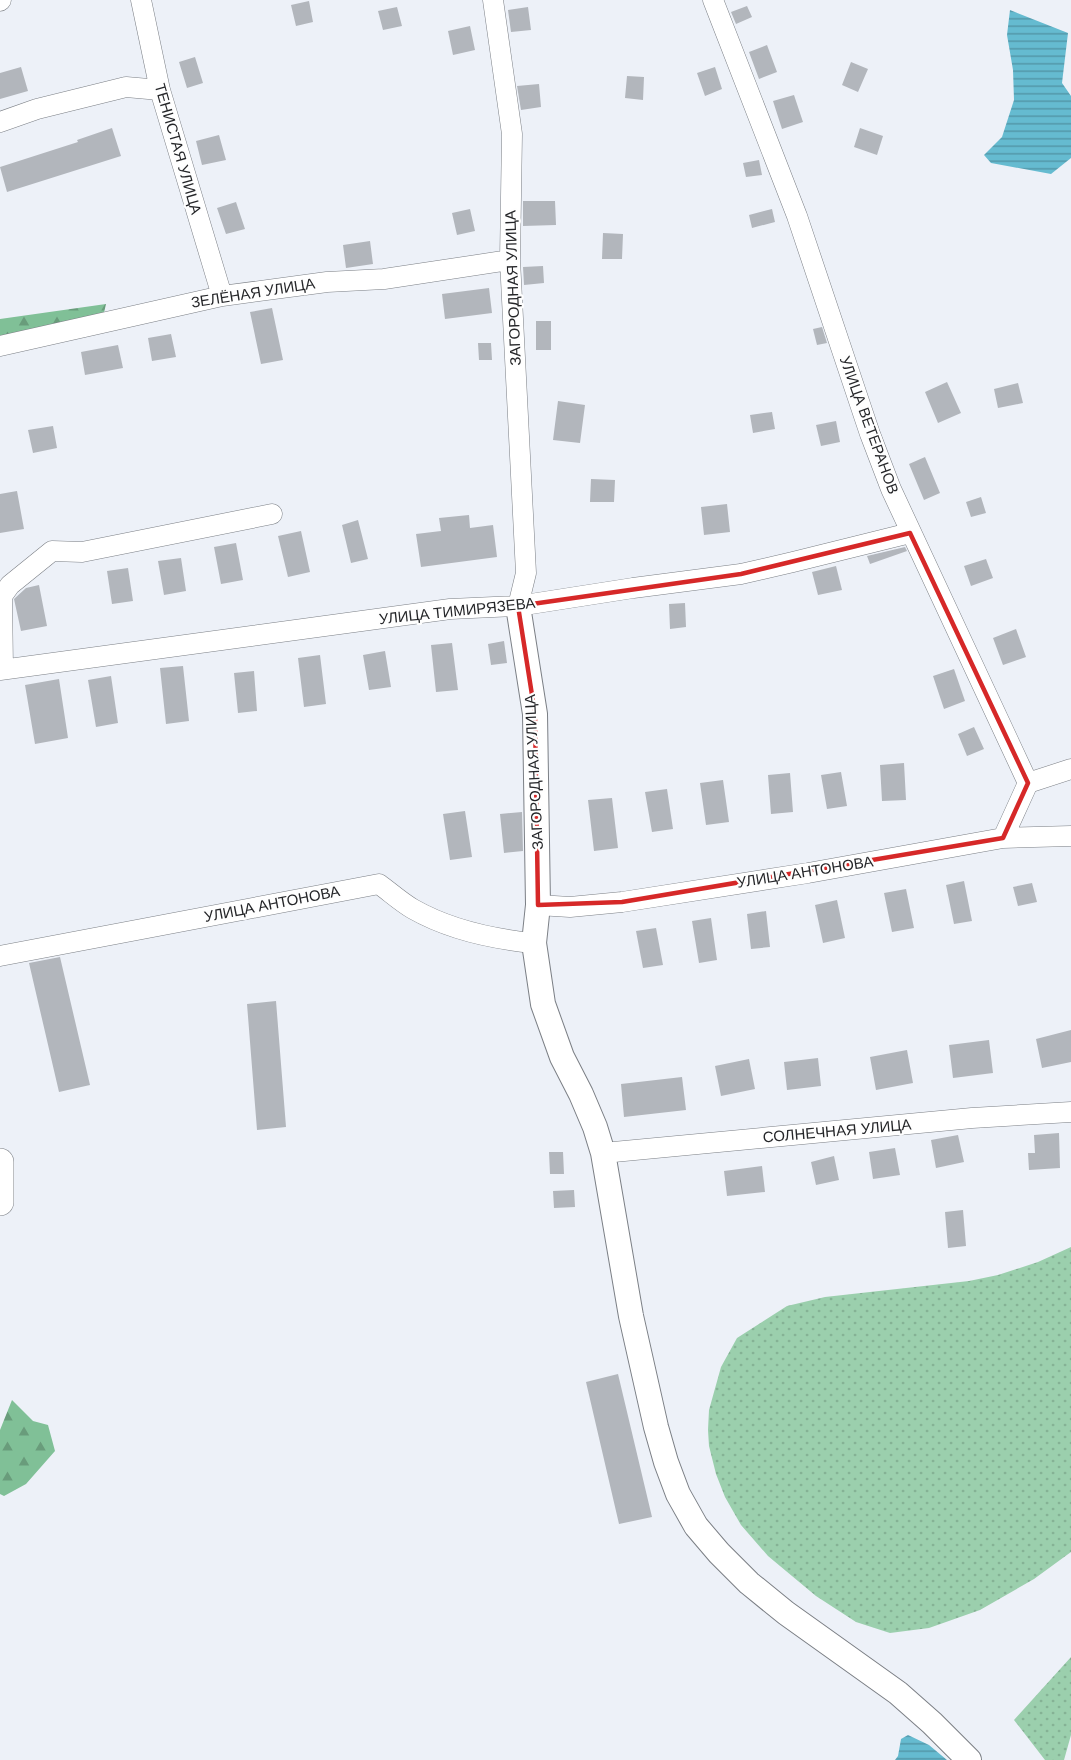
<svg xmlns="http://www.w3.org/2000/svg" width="1071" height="1760" font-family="'DM Sans',sans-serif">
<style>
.grass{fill:url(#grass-dots)}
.forest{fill:url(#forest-firs)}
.water{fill:url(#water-rules)}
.building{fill:#b2b6bc}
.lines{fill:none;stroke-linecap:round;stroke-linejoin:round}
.minor-casing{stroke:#7b7f85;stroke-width:21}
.tertiary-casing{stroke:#7b7f85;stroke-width:26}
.secondary-casing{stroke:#7b7f85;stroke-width:28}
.minor{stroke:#fff;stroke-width:20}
.tertiary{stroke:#fff;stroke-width:24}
.secondary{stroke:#fff;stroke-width:27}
.marked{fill:none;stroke:#d62828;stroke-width:4.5;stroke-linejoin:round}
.labels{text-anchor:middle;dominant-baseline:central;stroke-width:4.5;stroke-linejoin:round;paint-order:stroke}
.street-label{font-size:15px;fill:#252629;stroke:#fefefe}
</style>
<defs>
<pattern id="grass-dots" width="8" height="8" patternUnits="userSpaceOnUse" patternTransform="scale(1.5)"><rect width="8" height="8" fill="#9bcfad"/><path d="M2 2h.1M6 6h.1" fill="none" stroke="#85b295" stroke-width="1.8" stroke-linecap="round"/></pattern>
<pattern id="forest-firs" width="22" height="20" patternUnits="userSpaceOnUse" patternTransform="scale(1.5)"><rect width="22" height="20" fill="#80c097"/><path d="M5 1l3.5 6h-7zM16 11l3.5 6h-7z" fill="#699c7b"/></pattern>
<pattern id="water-rules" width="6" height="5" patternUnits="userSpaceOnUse" patternTransform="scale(1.5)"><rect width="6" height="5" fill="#65bbd0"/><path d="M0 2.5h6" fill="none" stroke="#5398a9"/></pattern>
</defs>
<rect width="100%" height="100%" fill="#edf1f8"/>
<!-- grass -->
<path class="grass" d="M1071 1247V1552L1034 1579 980 1610 929 1628 890 1633 856 1622 816 1596 768 1556 741 1525 725 1497 716 1474 709 1446 708 1430 709 1410 721 1367 737 1338 787 1306 825 1297 969 1281 998 1275 1038 1262Z
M1071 1657V1735L1064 1760H1045L1014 1720Z"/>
<!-- forest -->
<path class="forest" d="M106 304 103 317 0 340V319Z
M12 1400 33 1421 48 1425 55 1451 26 1484 4 1496 0 1494V1430Z"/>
<!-- water -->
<path class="water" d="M1010 10 1068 33 1062 83 1071 96V158L1051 174 991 163 984 155 1002 137 1014 100 1013 70 1007 35Z
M908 1735 929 1745 947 1760H895L898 1756 901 1739Z"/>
<!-- building -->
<path class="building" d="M309 1 313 22 296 26 291 5Z
M747 6 752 17 736 24 731 12Z
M397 7 402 26 383 30 378 11Z
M528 7 531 30 511 32 508 10Z
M470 26 475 50 453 55 448 31Z
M767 45 777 72 759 79 749 52Z
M195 57 203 83 187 88 179 62Z
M851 62 868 69 858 92 842 85Z
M21 67 28 91 0 99V73Z
M715 67 722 89 705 96 697 73Z
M627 76 644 77 643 100 625 98Z
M539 84 541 107 521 110 517 86Z
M794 95 803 122 782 129 773 101Z
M112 128 121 156 7 192 0 167 78 142 77 140Z
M860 128 883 136 877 155 854 147Z
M219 135 226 160 202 165 196 141Z
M759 160 762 175 746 177 743 163Z
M523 201H555L556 225 523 226Z
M236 202 245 229 226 234 217 208Z
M470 209 475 231 457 235 452 213Z
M772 209 775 222 752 228 749 215Z
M603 233 623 234 622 259H602Z
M370 241 373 264 346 268 343 245Z
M543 266 544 283 524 285 523 267Z
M489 288 492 313 445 319 442 294Z
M272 308 283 360 261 364 250 312Z
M536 321H551V350H536Z
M822 327 827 343 817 345 813 329Z
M171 334 176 357 152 361 148 338Z
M478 343H491L492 360H479Z
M118 345 123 368 85 375 81 352Z
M947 382 961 413 938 423 925 392Z
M1018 383 1023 403 998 408 994 389Z
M558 401 585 405 580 443 553 440Z
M772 412 775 429 753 433 750 415Z
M836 421 840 442 821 446 816 425Z
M53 426 57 448 33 453 28 430Z
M925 457 940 493 924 500 909 464Z
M591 479 615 480 614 502H590Z
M17 491 24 529 0 533V494Z
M981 497 986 513 971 517 966 502Z
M727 504 730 532 704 535 701 507Z
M469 515 470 528 493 525 497 557 421 567 416 534 441 531 439 518Z
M358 520 368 559 351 563 342 525Z
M301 531 310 572 288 577 278 536Z
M236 543 243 580 221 584 214 547Z
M905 547 907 551 870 564 867 556Z
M181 558 186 591 164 595 158 561Z
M986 559 993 578 971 586 964 566Z
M836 566 842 590 818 595 812 572Z
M128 568 133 601 112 604 107 571Z
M39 585 47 626 21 631 14 599 26 588Z
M685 603 686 627 670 629 669 604Z
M1016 629 1026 657 1003 665 993 638Z
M504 641 507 663 491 665 488 644Z
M452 643 458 690 436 692 431 645Z
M385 651 391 687 369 690 363 655Z
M320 655 326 704 304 707 298 658Z
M183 666 189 721 166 724 160 668Z
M954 669 965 701 944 709 933 676Z
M254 671 257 711 238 713 234 673Z
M111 676 118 723 96 727 88 680Z
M59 679 68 738 35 744 25 685Z
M974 727 984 749 967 756 958 734Z
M904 763 906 800 882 801 880 765Z
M841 772 847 806 827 809 821 775Z
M790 773 793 812 771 814 768 775Z
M723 780 729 822 706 825 700 783Z
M667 789 673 829 652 832 645 792Z
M612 798 618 848 594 851 588 800Z
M465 811 472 857 450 860 443 814Z
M522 812 523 851 504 853 500 814Z
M964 881 972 921 954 924 946 885Z
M1032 883 1037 902 1018 906 1013 887Z
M906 889 914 928 892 932 884 893Z
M837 900 845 938 823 943 815 905Z
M766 911 770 947 751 949 747 914Z
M711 918 717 960 699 963 692 921Z
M656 928 663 965 643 968 636 931Z
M60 957 90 1085 59 1092 29 963Z
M276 1001 286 1127 257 1130 247 1004Z
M1071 1030V1062L1042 1068 1036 1039Z
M989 1040 993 1073 953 1078 949 1045Z
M907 1050 913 1083 876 1090 870 1057Z
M818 1058 821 1086 787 1090 784 1062Z
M749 1059 755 1089 721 1096 715 1066Z
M682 1077 686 1110 624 1117 621 1084Z
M1059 1133 1060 1168 1029 1170 1028 1153H1035L1034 1135Z
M958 1135 964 1162 936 1168 931 1140Z
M895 1148 900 1175 873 1179 869 1152Z
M549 1152H563L564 1174H550Z
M834 1156 839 1180 816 1185 811 1162Z
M762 1166 765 1192 727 1196 724 1171Z
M574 1190 575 1207 554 1208 553 1191Z
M963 1210 966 1246 948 1248 945 1212Z
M618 1374 652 1517 619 1524 586 1382Z"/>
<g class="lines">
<defs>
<path id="minor" d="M141 0 160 90 222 296
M493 0 512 134 510 260 526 573 518 606
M713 0 797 216 870 434 891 489 1028 783 1003 838
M0 1 1 0
M0 122 37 109 126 87 160 90
M0 346 222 296 327 282 384 279 510 260
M3 669 2 596 10 585 52 551 82 552 272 514
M0 670 450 609 518 606 633 588 741 574 793 562 910 533
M1028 783 1071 769
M538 905 570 907 622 902 808 873 1003 838 1071 836
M0 956 379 884C390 892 401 902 413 909 450 930 492 939 534 943
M603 1153 972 1118 1071 1112"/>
<path id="tertiary" d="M518 606 535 714 538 905 534 943 543 1004 562 1057 581 1094 595 1127 603 1153 631 1316 656 1427 666 1462 678 1494 696 1526 719 1553 749 1583 786 1613 898 1693 932 1723 969 1760"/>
<path id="secondary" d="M0 1162V1202"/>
</defs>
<!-- minor casing -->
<use href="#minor" class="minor-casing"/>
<!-- tertiary casing -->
<use href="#tertiary" class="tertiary-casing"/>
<!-- secondary casing -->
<use href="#secondary" class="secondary-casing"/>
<!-- minor -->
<use href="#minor" class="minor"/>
<!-- tertiary -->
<use href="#tertiary" class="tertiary"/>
<!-- secondary -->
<use href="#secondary" class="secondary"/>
</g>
<!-- marked area -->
<path class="marked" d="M910 533 1028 783 1003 838 622 902 538 905 535 714 518 606 741 574Z"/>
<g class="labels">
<!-- street labels -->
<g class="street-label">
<text transform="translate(178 149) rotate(74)">ТЕНИСТАЯ УЛИЦА</text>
<text transform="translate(513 288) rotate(-92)">ЗАГОРОДНАЯ УЛИЦА</text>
<text transform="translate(253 293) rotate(-9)">ЗЕЛЁНАЯ УЛИЦА</text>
<text transform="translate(869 425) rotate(70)">УЛИЦА ВЕТЕРАНОВ</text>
<text transform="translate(457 611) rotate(-6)">УЛИЦА ТИМИРЯЗЕВА</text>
<text transform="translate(534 772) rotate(-93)">ЗАГОРОДНАЯ УЛИЦА</text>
<text transform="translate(805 872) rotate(-9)">УЛИЦА АНТОНОВА</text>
<text transform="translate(272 904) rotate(-11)">УЛИЦА АНТОНОВА</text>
<text transform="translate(837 1131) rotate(-5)">СОЛНЕЧНАЯ УЛИЦА</text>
</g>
</g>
</svg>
